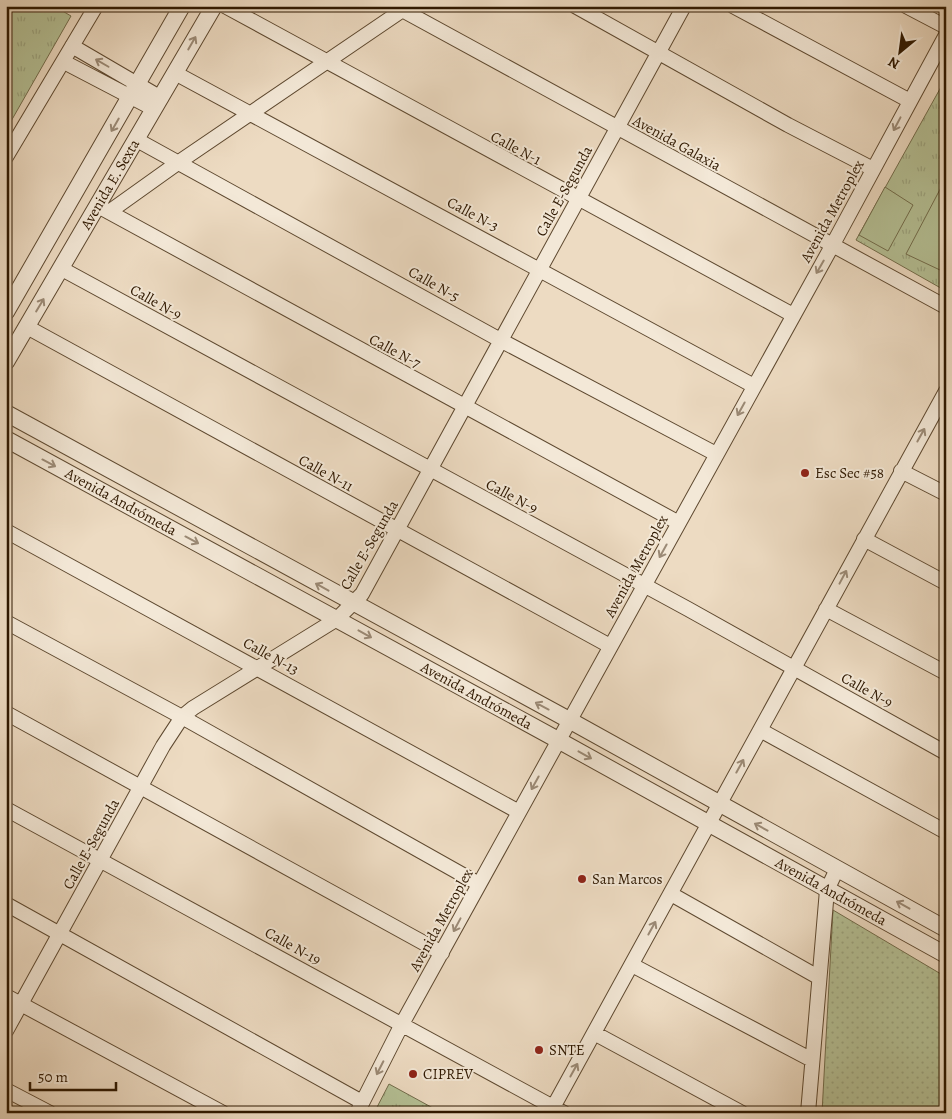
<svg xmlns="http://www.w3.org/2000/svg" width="952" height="1119" font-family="Alegreya,serif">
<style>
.grass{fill:url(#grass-dots);stroke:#726c4b}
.park{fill:url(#park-tufts);stroke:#726c4b}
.pitch{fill:#b5c196;stroke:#726c4b}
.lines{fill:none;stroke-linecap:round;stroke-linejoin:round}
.minor-casing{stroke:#5e4930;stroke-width:16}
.tertiary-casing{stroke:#5e4930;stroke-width:18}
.minor{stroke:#f3e8d7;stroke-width:14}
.tertiary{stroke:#f3e8d7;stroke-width:16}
.oneway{stroke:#9b8a76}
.poi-dot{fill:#8f2418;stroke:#f3e8d7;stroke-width:2}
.labels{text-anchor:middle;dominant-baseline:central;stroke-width:4;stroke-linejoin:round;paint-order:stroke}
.street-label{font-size:15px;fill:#2f1800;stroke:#f3e8d7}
.poi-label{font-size:15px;fill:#2f1800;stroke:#f3e8d7;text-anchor:start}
</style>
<defs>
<pattern id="grass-dots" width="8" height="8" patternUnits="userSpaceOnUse" patternTransform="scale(1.25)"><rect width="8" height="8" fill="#b5c196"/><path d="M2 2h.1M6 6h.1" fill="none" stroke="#9ca580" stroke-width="1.8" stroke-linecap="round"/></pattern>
<pattern id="park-tufts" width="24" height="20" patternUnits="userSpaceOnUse" patternTransform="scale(1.25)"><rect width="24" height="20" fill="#b5c196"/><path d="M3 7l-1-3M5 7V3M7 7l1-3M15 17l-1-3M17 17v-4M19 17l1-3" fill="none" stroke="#9ca580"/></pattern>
</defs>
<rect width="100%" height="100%" fill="#eddbc2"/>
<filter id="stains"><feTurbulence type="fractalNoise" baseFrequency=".004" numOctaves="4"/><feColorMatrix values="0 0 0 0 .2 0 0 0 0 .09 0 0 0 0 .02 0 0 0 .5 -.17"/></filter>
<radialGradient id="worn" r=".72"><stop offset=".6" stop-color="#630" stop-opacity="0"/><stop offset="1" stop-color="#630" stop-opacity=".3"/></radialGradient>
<!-- grass -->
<path class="grass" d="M833 910 946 977V1113H822Z"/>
<!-- park -->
<path class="park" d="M6 6H54L71 16 6 130Z
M946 78V291L856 240Z
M389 1084 442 1113H374Z"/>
<!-- pitch -->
<path class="pitch" d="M946 178V259L940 270 906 254Z
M885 187 913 205 888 251 859 235Z"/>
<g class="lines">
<defs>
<path id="minor" d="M225 6 793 315
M395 6 946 307
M575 6 788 125 873 169
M733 6 910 101
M906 6 946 27
M72 46 161 98
M64 62 154 109
M175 73 754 386
M137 140 502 341 716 454
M6 157 96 6
M98 206 679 523
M109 212 179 162 407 7
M62 269 688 609 946 753
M27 327 610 646
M901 471 946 494
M6 531 519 812
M864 539 946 583
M826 609 946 673
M6 622 182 717 479 884
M6 713 442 953
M760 730 946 832
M6 809 564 1113
M671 894 818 977
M6 904 362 1102
M632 965 812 1060
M6 996 223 1113
M6 1031 163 746 182 717 193 708 337 619 362 594 684 6
M594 1033 742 1113
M6 1090 50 1113
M357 1113 402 1024 832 246 946 35
M550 1113 946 391
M808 1113 827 890 837 869"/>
<g id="tertiary">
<path d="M6 312 182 6"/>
<path id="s1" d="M6 362 214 6"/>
<path d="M6 413 569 720 946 929"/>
<path id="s2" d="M6 439 558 740 946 955"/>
</g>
</defs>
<!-- minor casing -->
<use href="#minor" class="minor-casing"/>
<!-- tertiary casing -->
<use href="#tertiary" class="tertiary-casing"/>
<!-- minor -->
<use href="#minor" class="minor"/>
<!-- tertiary -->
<use href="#tertiary" class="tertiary"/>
</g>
<!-- one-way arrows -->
<defs><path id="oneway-shaft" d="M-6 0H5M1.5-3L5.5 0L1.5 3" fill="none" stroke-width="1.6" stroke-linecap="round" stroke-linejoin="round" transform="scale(1.25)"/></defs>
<g class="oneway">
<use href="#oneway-shaft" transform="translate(192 43) rotate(-60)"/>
<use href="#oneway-shaft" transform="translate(102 63) rotate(-150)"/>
<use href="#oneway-shaft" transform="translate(897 124) rotate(118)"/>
<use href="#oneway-shaft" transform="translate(115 125) rotate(120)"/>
<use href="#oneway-shaft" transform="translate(820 267) rotate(120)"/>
<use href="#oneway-shaft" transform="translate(40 305) rotate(-59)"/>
<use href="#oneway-shaft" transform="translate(741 409) rotate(119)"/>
<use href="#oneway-shaft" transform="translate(921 435) rotate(-61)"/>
<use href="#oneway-shaft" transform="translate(49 463) rotate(28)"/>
<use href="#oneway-shaft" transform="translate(192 540) rotate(28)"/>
<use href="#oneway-shaft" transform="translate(663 551) rotate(119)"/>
<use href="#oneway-shaft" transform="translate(843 577) rotate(-62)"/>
<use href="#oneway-shaft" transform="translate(322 587) rotate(-151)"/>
<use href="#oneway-shaft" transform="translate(365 634) rotate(29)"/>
<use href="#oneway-shaft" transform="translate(542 706) rotate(-152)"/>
<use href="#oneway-shaft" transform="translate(585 755) rotate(29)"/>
<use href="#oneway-shaft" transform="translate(740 766) rotate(-61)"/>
<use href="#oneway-shaft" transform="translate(535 783) rotate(119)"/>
<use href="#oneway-shaft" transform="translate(761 827) rotate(-151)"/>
<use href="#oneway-shaft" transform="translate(903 905) rotate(-151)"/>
<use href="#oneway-shaft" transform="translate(457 925) rotate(118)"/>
<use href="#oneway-shaft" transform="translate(652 928) rotate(-61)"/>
<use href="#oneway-shaft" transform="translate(380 1068) rotate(117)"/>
<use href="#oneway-shaft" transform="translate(574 1070) rotate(-61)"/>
</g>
<!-- markers -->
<g class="poi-dot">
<circle cx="805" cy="473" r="5"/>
<circle cx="582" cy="879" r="5"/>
<circle cx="539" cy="1050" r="5"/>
<circle cx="413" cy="1074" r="5"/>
</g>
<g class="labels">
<!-- street labels -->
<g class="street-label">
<text transform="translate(677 143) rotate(29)">Avenida Galaxia</text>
<text transform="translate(516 148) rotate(28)">Calle N-1</text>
<text stroke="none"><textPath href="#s1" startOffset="206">Avenida E. Sexta</textPath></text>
<text transform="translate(564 191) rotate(-61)">Calle E-Segunda</text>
<text transform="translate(832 211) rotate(-61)">Avenida Metroplex</text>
<text transform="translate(473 214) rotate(28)">Calle N-3</text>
<text transform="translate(434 284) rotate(29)">Calle N-5</text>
<text transform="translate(156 302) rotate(29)">Calle N-9</text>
<text transform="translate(395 351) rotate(28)">Calle N-7</text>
<text transform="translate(326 473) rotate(29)">Calle N-11</text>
<text transform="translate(512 496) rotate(28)">Calle N-9</text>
<text stroke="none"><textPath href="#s2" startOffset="131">Avenida Andrómeda</textPath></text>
<text transform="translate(369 545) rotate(-60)">Calle E-Segunda</text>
<text transform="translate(636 566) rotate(-61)">Avenida Metroplex</text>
<text transform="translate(271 656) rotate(29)">Calle N-13</text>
<text transform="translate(867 690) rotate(29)">Calle N-9</text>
<text stroke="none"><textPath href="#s2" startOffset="536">Avenida Andrómeda</textPath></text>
<text transform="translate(91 844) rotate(-61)">Calle E-Segunda</text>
<text stroke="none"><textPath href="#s2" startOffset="941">Avenida Andrómeda</textPath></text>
<text transform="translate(441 920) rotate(-61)">Avenida Metroplex</text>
<text transform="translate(293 946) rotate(29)">Calle N-19</text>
</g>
<!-- poi labels -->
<g class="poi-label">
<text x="815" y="473">Esc Sec #58</text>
<text x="592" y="879">San Marcos</text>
<text x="549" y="1050">SNTE</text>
<text x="423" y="1074">CIPREV</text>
</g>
</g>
<!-- margin -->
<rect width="952" height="1119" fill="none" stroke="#eddbc2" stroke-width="25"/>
<rect x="8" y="8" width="937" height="1104" fill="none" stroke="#2f1800" stroke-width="2.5"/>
<rect x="12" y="12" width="927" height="1094" fill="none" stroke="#2f1800"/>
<!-- north arrow -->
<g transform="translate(900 52) rotate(209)" stroke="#f3e8d7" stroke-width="4" paint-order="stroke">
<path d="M0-4L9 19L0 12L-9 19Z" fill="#2f1800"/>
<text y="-8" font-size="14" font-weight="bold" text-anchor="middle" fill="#2f1800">N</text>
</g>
<!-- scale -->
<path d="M30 1082v8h86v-8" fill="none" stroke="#2f1800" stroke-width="2.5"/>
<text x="38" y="1082" font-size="15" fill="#2f1800" stroke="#f3e8d7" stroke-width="4" paint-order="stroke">50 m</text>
<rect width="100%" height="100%" filter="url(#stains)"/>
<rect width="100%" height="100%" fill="url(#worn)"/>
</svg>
